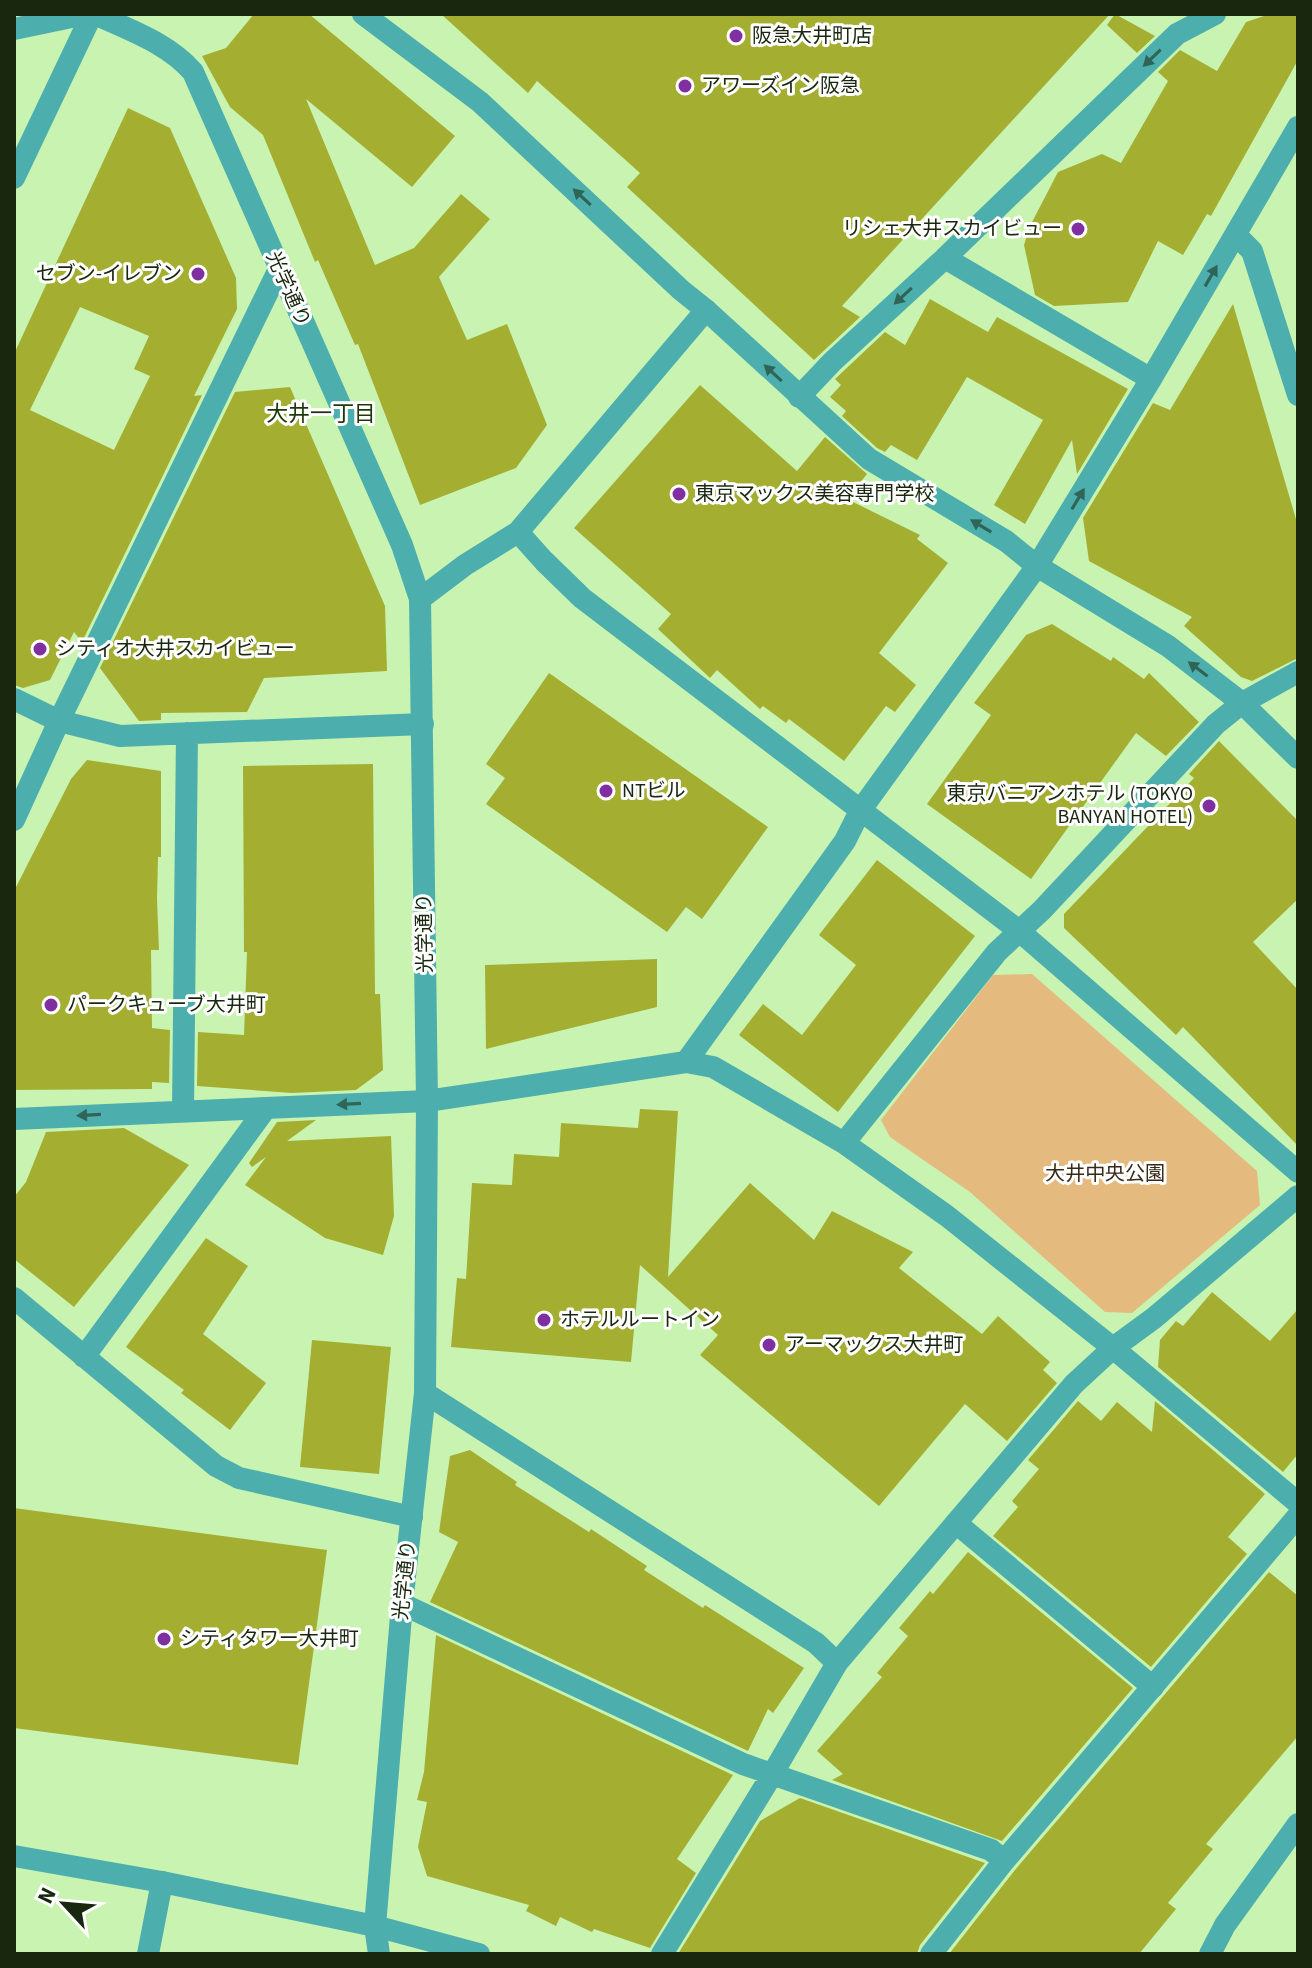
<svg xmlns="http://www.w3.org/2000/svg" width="1312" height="1968" font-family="'Source Sans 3','Noto Sans JP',sans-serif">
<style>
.green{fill:#e5ba7e}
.building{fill:#a4af32;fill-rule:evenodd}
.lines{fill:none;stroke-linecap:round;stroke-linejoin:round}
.service{stroke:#4cafae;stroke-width:22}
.minor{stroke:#4cafae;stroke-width:22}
.tertiary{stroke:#4cafae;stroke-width:22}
.oneway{fill:#2f6456}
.poi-dot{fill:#7f2f9f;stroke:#fff;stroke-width:3}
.labels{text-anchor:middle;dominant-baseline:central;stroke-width:6;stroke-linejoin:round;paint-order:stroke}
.poi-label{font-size:20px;fill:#18270e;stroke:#fff;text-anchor:start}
.street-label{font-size:20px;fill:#18270e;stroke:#fff}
.park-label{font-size:20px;fill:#372a19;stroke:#fff}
.neighbourhood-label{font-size:22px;fill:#1d3708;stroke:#fff}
</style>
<rect width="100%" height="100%" fill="#c9f3b1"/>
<!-- green -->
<path class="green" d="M1032 974 1257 1171 1260 1205 1132 1313 1105 1312 970 1192 890 1137 881 1120 993 975Z"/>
<!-- building -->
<path class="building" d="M254 14H309L455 136 412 187 306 99 375 265 414 248 461 194 490 219 439 277 467 340 507 324 547 425 516 468 420 505 358 344 355 345 318 260 315 262 263 135 230 107 202 56 226 48Z
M441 14H1110L842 306 860 317 814 360 627 187 640 173 537 81 528 93Z
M1115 14 1155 36 1137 53 1107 25Z
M1270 14H1298V60L1211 216 1207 214 1183 255 1158 241 1128 302 1054 306 1035 295 1024 245 1030 226 1058 172 1102 154 1121 163 1168 81 1158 72 1180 50 1217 71 1246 22Z
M128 108 170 128 236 278 237 309 194 396 202 395 82 642 74 632 50 680 23 688 14 685V354ZM80 307 149 336 134 369 150 376 114 450 30 410Z
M930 299 988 332 997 317 1128 389 1077 474 1072 440 1025 524 994 505 1043 420 967 377 917 460 891 445 885 452 877 448 842 416 846 411 830 397 841 385 835 379 885 332 905 345Z
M1233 304 1298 526V658L1252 681 1241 677 1184 626 1192 617 1089 561 1083 518 1153 403 1170 410Z
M700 385 797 471 825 437 867 474 847 499 920 535 917 539 948 563 879 653 916 685 895 712 886 706 844 761 789 719 786 723 763 706 760 709 717 670 710 678 658 629 671 614 574 528Z
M290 387 385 606 387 671 264 678 247 712 161 713V720L139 721 100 668 235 392Z
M1052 624 1111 661 1113 657 1144 679 1149 673 1199 722 1166 756 1136 733 1031 879 927 804 991 715 974 703 1026 635Z
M549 673 768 827 702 919 686 907 667 932 486 804 505 778 486 764Z
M1219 741 1298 821V899L1253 942 1298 990V1146L1183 1027 1176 1035 1064 928V914L1194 778 1189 774Z
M87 760 161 771V857H158L157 899 159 950H151L152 1028 170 1030 169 1083 152 1082V1089L14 1090V891L71 779Z
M373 764 375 994H380L383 1070 356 1090 292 1093 197 1086 198 1032 244 1035 247 952H244L243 766Z
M877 860 975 936 838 1112 739 1035 763 1004 802 1035 856 965 819 935Z
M657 959V1007L486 1049 485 965Z
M640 1109 678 1111 668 1277 750 1183 814 1240 832 1211 913 1252 899 1268 982 1334 998 1316 1050 1362 1043 1370 1057 1383 1007 1441 965 1404 879 1506 700 1355 718 1335 640 1265 631 1362 451 1347 457 1278 466 1279 472 1183 512 1185 514 1154 559 1157 561 1123 638 1128Z
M316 1120 287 1141 391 1136 394 1216 383 1255 325 1238 245 1185 266 1157 252 1167 249 1163 277 1122Z
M124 1128 189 1165 74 1307 14 1259V1197L26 1182 46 1132Z
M206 1238 248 1266 203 1334 266 1383 230 1430 181 1393 184 1390 126 1347Z
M1212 1292 1270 1341 1298 1309V1454L1283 1472 1158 1367 1160 1340 1176 1321 1183 1326Z
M312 1340 391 1347 379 1474 300 1467Z
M1078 1401 1101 1421 1117 1402 1152 1432 1155 1401 1265 1494 1228 1537 1247 1554 1151 1667 993 1536 1018 1507 1012 1501 1039 1469 1028 1460Z
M470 1450 517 1482 515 1485 589 1532 591 1529 647 1566 644 1570 703 1608 705 1605 804 1668 773 1713 768 1709 748 1751 430 1602 458 1542 439 1532 450 1456Z
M14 1508 327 1550 298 1765 14 1728Z
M968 1552 1133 1688 1002 1841 832 1780 843 1774 817 1751 882 1677 877 1673 908 1636 899 1628 930 1591 933 1594Z
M1269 1572 1298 1596V1736L1206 1844 1213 1849 1168 1903 1176 1909 1139 1954H949L1015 1870Z
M436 1635 733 1775 677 1859 696 1873 650 1948 594 1929 592 1932 560 1917 556 1926 526 1911 529 1905 427 1876 418 1847 427 1802 417 1800 424 1772Z
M800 1798 985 1863 920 1945 917 1954H678L760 1821Z"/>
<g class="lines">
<!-- service -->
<path class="service" d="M14 1298 216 1466 239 1478 412 1517
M84 1357 266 1108
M956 1523 1153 1687"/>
<!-- minor -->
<path class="minor" d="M1236 235 1252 251 1298 395
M945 258 1151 379
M799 397 832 362 945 258 1177 34 1215 14
M518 532 544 561 582 598 1018 930 1298 1172
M420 599 465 565 518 532 706 310
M14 699 59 721 120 736 423 724
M14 820 59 721 279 269
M686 1062 845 841 860 811 1037 566 1151 379 1298 127
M183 1110 187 733
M14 1119 427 1101 686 1062 713 1067 844 1143 947 1216 1113 1348 1298 1503
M844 1143 997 952 1042 910 1216 724 1242 703 1298 672
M425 1393 816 1643 837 1663
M402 1604 743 1764 991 1850 1004 1861
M375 1926 379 1954
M148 1954 162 1882
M662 1954 773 1773 837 1663 1074 1384 1113 1348 1154 1318 1298 1196
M931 1954 1004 1861 1298 1516"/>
<!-- tertiary -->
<path class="tertiary" d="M95 14C129 30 168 43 193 72L402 545 420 599 427 1101 425 1393 402 1604 375 1926
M363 14 480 102 681 290 706 310 869 459 1006 541 1037 566 1168 646 1242 703 1298 758
M14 29 86 14
M14 178 92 14
M14 1856 162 1882 375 1926 479 1954
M1210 1954 1225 1925 1298 1824"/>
</g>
<!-- one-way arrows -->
<defs><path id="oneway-solid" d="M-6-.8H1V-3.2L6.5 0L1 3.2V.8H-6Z" transform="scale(2)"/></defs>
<g class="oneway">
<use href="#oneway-solid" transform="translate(1152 58) rotate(136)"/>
<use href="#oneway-solid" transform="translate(582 197) rotate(-137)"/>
<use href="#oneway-solid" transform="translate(1211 276) rotate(-60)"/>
<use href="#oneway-solid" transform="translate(903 296) rotate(137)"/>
<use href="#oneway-solid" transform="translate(773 373) rotate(-137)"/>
<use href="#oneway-solid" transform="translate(1078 499) rotate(-59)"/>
<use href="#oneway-solid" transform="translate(981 526) rotate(-149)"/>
<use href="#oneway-solid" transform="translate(1198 669) rotate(-143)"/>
<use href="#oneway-solid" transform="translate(349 1104) rotate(177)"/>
<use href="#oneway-solid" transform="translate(89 1115) rotate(177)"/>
</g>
<!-- markers -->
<g class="poi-dot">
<circle cx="736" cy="36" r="8"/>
<circle cx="685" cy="86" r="8"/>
<circle cx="1078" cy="229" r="8"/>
<circle cx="198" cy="274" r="8"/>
<circle cx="679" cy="494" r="8"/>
<circle cx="40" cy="649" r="8"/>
<circle cx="606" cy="791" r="8"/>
<circle cx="1209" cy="806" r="8"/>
<circle cx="51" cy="1005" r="8"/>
<circle cx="544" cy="1320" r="8"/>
<circle cx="769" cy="1345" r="8"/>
<circle cx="164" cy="1639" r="8"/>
</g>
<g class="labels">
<!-- poi labels -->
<g class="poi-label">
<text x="752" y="36">阪急大井町店</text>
<text x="701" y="86">アワーズイン阪急</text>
<text x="1062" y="229" text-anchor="end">リシェ大井スカイビュー</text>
<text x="182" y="274" text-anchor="end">セブン-イレブン</text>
<text x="695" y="494">東京マックス美容専門学校</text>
<text x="56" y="649">シティオ大井スカイビュー</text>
<text x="622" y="791">NTビル</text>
<text x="1193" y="794" text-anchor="end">東京バニアンホテル (TOKYO<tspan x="1193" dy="23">BANYAN HOTEL)</tspan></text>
<text x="67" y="1005">パークキューブ大井町</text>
<text x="560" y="1320">ホテルルートイン</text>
<text x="785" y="1345">アーマックス大井町</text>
<text x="180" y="1639">シティタワー大井町</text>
</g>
<!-- street labels -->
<g class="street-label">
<text transform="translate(288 289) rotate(66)">光学通り</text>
<text transform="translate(425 933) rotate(-91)">光学通り</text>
<text transform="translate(405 1580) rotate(-84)">光学通り</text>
</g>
<!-- park labels -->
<g class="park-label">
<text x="1105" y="1174">大井中央公園</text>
</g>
<!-- neighbourhood labels -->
<g class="neighbourhood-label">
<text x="321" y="414">大井一丁目</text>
</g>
</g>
<!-- border -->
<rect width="1312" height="1968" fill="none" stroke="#18270e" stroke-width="32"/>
<!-- north arrow -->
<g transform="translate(64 1904) rotate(296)" stroke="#ffffff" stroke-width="6" paint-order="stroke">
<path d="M0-6L14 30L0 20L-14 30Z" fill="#18270e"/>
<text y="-12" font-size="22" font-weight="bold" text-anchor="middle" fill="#18270e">N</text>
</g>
</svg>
